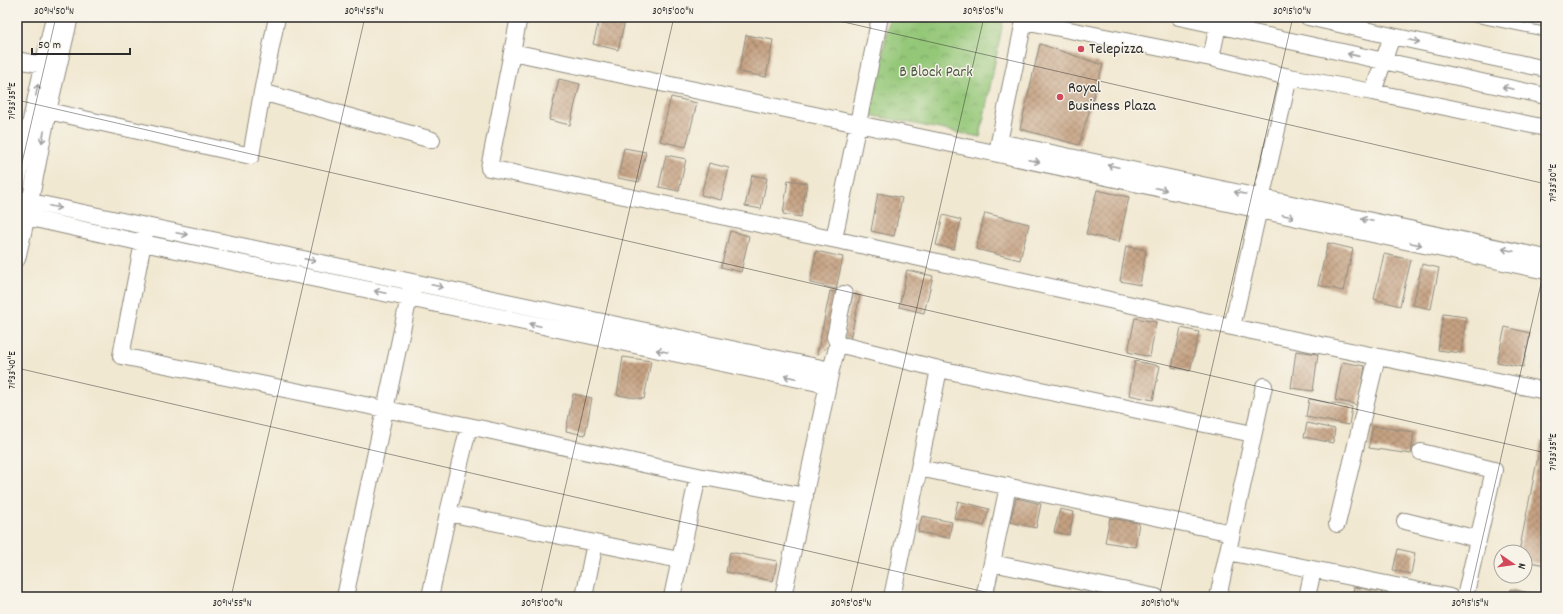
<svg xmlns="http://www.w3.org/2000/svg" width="1563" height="614" font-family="Dekko,sans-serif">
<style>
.park{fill:url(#park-crowns);stroke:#607952}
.building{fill:url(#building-cross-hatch)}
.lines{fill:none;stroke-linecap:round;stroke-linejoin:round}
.lane-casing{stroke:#8e8a7e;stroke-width:10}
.street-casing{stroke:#8e8a7e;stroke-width:18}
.lane{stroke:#fff;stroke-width:8}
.street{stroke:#fff;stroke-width:16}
.oneway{stroke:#a0a0a0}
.ticks{fill:none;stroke:#2b2b2b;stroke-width:1;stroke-opacity:0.45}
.poi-dot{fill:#d1495b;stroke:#f7f3e8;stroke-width:1.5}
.labels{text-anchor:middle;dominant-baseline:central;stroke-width:3;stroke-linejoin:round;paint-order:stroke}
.poi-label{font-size:16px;fill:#2b2b2b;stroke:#f7f3e8;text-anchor:start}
.park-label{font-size:16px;fill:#4a5a42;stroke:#f7f3e8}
.neatline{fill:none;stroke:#2b2b2b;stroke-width:1.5}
.ticks-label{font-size:10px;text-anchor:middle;fill:#2b2b2b}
</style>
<defs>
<pattern id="park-crowns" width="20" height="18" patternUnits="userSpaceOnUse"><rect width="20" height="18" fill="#94c778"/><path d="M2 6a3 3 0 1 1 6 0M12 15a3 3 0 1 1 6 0" fill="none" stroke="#79a263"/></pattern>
<pattern id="building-cross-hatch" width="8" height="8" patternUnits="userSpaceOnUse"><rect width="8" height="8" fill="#c5a182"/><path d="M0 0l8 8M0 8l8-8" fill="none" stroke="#a0836b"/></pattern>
</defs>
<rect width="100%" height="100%" fill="#f7f3e8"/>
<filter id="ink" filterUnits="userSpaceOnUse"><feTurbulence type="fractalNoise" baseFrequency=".025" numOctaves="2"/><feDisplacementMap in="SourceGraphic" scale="8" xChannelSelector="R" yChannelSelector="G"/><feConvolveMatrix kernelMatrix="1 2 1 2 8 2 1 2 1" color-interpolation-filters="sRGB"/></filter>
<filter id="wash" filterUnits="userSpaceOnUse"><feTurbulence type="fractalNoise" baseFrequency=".012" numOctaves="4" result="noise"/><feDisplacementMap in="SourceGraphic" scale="16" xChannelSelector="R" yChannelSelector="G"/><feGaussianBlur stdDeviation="0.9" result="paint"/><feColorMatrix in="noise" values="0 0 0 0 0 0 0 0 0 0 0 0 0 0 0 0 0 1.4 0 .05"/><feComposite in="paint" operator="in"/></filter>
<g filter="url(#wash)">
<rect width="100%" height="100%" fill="#f1e8d1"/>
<!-- park -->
<path class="park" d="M890 17H1004L980 137 870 115Z"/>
<g id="blocks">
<!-- building -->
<path class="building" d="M600 17H626L618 50 593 44Z
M746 35 773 40 766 77 739 72Z
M1040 44 1103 65 1079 145 1020 129Z
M559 79 580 84 570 125 549 120Z
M671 97 697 103 686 147 660 141Z
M624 148 646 152 639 182 618 178Z
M666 155 686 159 679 191 659 187Z
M709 163 729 168 721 200 701 195Z
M752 175 767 178 761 209 745 206Z
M788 180 807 183 801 217 783 214Z
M1097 190 1129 197 1119 242 1086 234Z
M878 193 902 198 894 236 871 231Z
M985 213 1029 224 1020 260 976 249Z
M943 215 961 220 954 249 936 245Z
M730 231 749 236 741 272 721 267Z
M1328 243 1353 249 1343 291 1318 285Z
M1126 246 1146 250 1140 285 1120 281Z
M816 251 843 257 836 289 810 283Z
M1384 254 1411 260 1400 306 1374 299Z
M1422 264 1439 268 1431 309 1413 305Z
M907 270 933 276 924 313 899 307Z
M830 291 840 293 829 345 817 355Z
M853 294 860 296 850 339 843 337Z
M1443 314 1466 317 1461 353 1438 350Z
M1135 318 1156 322 1150 357 1128 352Z
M1505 327 1530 333 1523 367 1497 362Z
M1181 328 1199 332 1190 371 1172 367Z
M1296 351 1318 354 1313 391 1291 388Z
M1545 353H1546V372L1542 371Z
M623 357 651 361 644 399 617 395Z
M1135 361 1160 366 1153 400 1129 395Z
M1342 362 1365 366 1358 405 1335 400Z
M573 394 592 398 585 435 566 431Z
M1309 399 1352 407 1349 425 1306 417Z
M1307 423 1335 429 1333 443 1304 437Z
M1373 426 1414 432 1411 454 1369 448Z
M1541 441 1546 442V565L1525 561V552H1519Z
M1016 498 1041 504 1036 528 1010 522Z
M958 501 989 509 984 526 954 518Z
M1060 509 1074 512 1069 535 1054 532Z
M922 516 952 522 949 538 918 532Z
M1110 518 1139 523 1135 547 1105 542Z
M1398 549 1415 553 1411 574 1393 570Z
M730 552 777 561 773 581 726 572Z
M1354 587 1382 592 1381 597H1352Z
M1511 589 1543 596V597H1509Z"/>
</g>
</g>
<g filter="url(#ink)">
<use href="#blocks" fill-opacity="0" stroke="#8e8a7e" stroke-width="1"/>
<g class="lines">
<defs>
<path id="lane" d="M1473 17 1546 32"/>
<path id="street" d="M277 17 262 92 432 140
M519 17 489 168 856 244 1232 327 1546 391
M1025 17 1024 21 1211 58 1289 77 1373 92 1546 128
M1179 17 1546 96
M1308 17 1392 36 1546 69
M512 52 858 124 1546 271
M1211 58 1218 25
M17 60 53 67
M1373 92 1392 36
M48 111 251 156 262 92
M999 142 1546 258
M997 152 1024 21
M17 183 54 17
M17 199 831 370 783 597
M17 215 143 243 828 385
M146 227 121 356 469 426 698 476 672 597
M834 239 880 17
M17 259 30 202 48 111 70 17
M1232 327 1289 77
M838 344 835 337 844 294
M831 370 838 344 939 369 1253 434
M1421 452 1494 470 1465 597
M919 468 939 369
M698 476 805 496
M448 513 469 426
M1405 521 1478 539
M1337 524 1377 357
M595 543 679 560
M1228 552 1450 597
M992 563 1008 486
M345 597 411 288
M430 597 448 513 595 543 584 597
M892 597 919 468 1232 533
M984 597 992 563 1156 597
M1218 597 1264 386
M1307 597 1313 570"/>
</defs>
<!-- lane casing -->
<use href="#lane" class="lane-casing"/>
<!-- street casing -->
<use href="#street" class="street-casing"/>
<!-- lane -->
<use href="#lane" class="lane"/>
<!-- street -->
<use href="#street" class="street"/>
</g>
<!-- one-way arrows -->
<defs><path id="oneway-shaft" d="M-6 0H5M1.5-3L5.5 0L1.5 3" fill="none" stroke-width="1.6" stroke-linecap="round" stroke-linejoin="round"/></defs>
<g class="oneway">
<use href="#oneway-shaft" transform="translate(1414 41) rotate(12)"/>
<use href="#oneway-shaft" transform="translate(1353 55) rotate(-167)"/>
<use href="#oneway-shaft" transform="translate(1508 88) rotate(-168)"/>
<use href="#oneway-shaft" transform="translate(37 90) rotate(-78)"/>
<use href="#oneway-shaft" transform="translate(43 137) rotate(101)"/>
<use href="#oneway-shaft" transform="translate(1034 161) rotate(12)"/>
<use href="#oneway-shaft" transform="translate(1113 166) rotate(-168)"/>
<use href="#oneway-shaft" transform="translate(1161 189) rotate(12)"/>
<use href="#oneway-shaft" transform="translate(1240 193) rotate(-168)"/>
<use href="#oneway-shaft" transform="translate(55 207) rotate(12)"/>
<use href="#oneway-shaft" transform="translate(1288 216) rotate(12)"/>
<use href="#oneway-shaft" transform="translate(1367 220) rotate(-168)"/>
<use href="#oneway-shaft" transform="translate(182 234) rotate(12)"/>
<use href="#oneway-shaft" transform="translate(1416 244) rotate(12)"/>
<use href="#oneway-shaft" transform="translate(1508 250) rotate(-168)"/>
<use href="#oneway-shaft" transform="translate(310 260) rotate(12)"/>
<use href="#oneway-shaft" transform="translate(437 286) rotate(12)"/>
<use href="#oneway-shaft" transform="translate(380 292) rotate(-168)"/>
<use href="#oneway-shaft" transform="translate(535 325) rotate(-168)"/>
<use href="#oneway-shaft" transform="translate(662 351) rotate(-168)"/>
<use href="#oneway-shaft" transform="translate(790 377) rotate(-168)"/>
</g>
</g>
<!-- ticks -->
<path class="ticks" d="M822 17 1546 184M17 100 1546 453M17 184 56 17M17 368 1007 597M231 597 365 17M540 597 674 17M850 597 984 17M1159 597 1293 17M1469 597 1546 262"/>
<!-- markers -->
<g class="poi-dot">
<circle cx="1081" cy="49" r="4"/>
<circle cx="1060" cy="97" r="4"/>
</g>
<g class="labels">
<!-- poi labels -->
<g class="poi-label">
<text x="1089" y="49">Telepizza</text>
<text x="1068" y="88">Royal<tspan x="1068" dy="18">Business Plaza</tspan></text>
</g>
<!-- park labels -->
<g class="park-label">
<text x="936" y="72">B Block Park</text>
</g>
</g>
<!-- margin -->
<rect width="1563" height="614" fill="none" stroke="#f7f3e8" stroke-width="44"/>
<!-- north arrow -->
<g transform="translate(1513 564) rotate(103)"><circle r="19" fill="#f7f3e8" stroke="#a5a39c"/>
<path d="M0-3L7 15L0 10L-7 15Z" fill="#d1495b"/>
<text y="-6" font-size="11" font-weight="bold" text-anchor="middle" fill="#2b2b2b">N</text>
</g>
<!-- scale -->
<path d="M32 48v6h98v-6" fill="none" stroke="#2b2b2b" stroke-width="2"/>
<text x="38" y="48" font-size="12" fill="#2b2b2b" stroke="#f7f3e8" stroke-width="3" paint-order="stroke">50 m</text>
<rect x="22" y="22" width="1519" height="570" class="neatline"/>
<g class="ticks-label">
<text x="54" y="14">30°14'50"N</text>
<text x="364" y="14">30°14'55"N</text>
<text x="673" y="14">30°15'00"N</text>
<text x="983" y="14">30°15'05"N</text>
<text x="1292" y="14">30°15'10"N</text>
<text transform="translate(11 101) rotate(-90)" y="4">71°33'35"E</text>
<text transform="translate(1552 183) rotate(-90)" y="4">71°33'30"E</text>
<text transform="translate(11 370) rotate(-90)" y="4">71°33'40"E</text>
<text transform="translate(1552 452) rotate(-90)" y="4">71°33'35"E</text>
<text x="232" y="606">30°14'55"N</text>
<text x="542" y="606">30°15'00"N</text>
<text x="851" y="606">30°15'05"N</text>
<text x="1160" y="606">30°15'10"N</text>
<text x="1470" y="606">30°15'15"N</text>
</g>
</svg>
